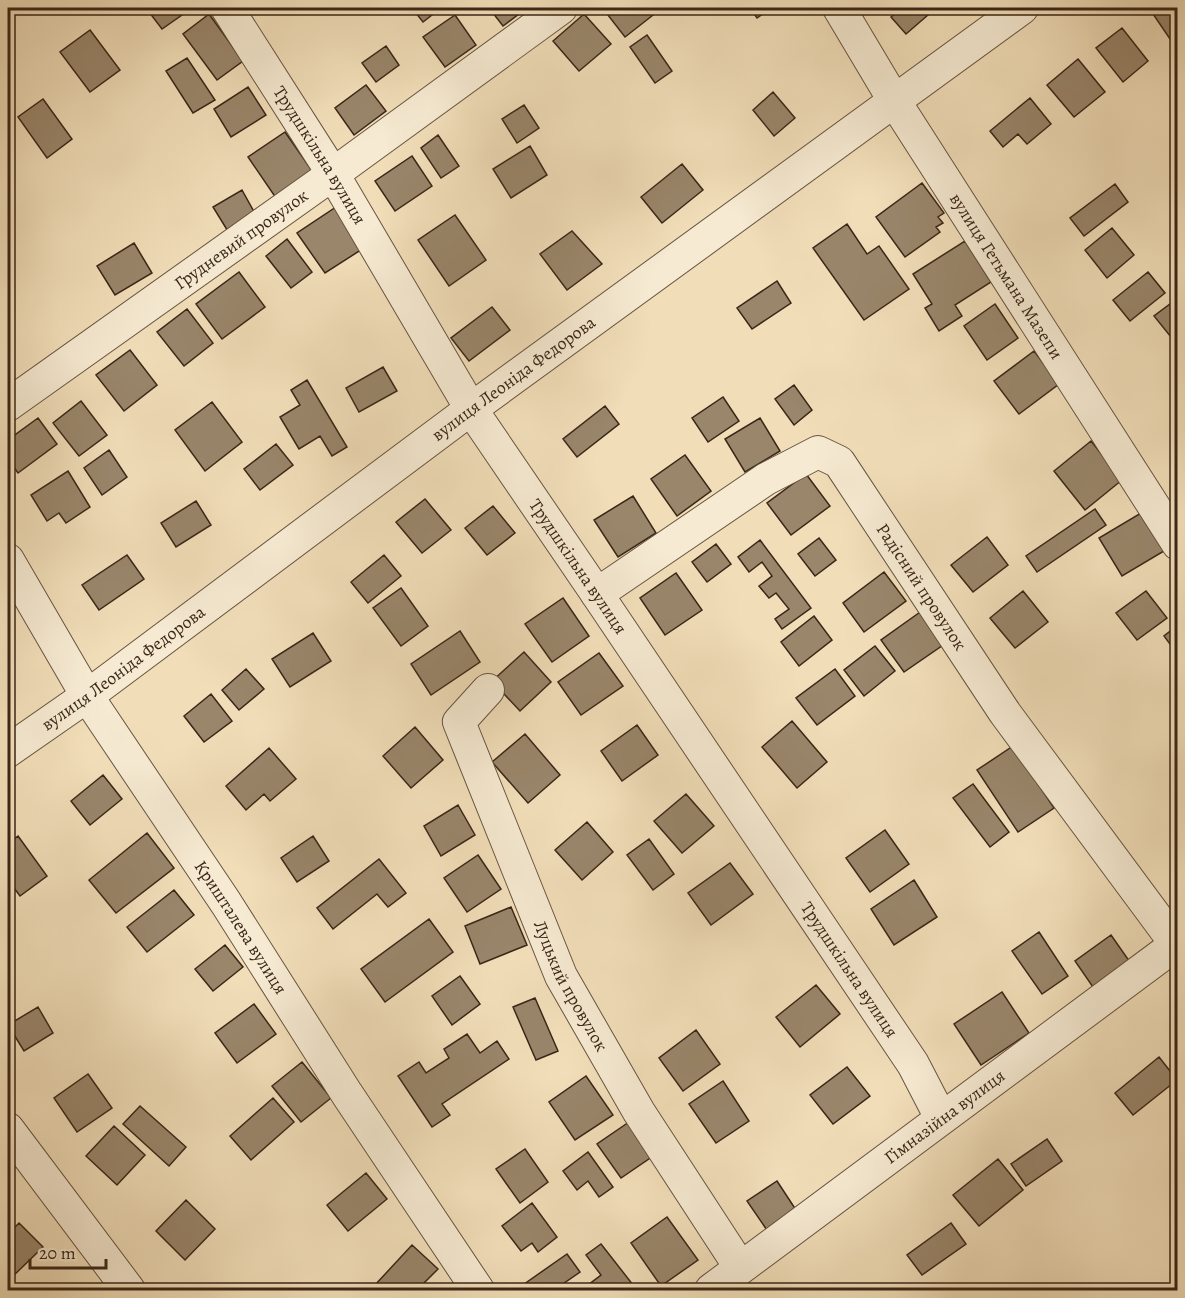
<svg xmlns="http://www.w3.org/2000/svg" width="1185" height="1298" font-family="Alegreya,serif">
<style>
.building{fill:#99866b;stroke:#3a2617;stroke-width:1.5}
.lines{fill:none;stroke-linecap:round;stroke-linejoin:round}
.minor-casing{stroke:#685440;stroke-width:34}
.minor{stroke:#f6ead2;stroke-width:32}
.labels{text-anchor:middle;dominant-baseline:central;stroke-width:6;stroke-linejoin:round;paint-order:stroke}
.street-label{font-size:18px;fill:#3a2617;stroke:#f6ead2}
</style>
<rect width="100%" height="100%" fill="#f1deb9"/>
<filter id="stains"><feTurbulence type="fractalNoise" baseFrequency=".00333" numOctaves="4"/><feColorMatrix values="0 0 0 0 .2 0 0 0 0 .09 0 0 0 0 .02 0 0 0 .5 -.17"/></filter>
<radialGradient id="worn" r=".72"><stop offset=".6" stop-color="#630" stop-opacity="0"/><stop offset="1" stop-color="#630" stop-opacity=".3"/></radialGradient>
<!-- building -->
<path class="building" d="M146 8H192L162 29Z
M412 8H441L423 22Z
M489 8H527L503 26Z
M607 8H662L625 37 604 10Z
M750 8H771L757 18Z
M902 8H936L906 34 891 17Z
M1149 8H1178V34L1170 39Z
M209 14 243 61 217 80 183 34Z
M584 14 611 44 579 71 553 41Z
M455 15 476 45 445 67 423 37Z
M1122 28 1148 61 1123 82 1096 48Z
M90 30 120 70 90 92 60 52Z
M647 35 672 71 655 83 630 47Z
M386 46 399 65 376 82 362 63Z
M187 58 215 100 193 113 166 71Z
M1078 59 1105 92 1074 117 1047 85Z
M366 85 386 111 354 135 335 108Z
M248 87 266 115 231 137 214 109Z
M773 92 795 118 774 136 753 110Z
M1030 98 1051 124 1027 144 1018 134 1003 147 990 131Z
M43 99 72 139 47 158 18 117Z
M524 105 539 128 517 143 502 119Z
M285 132 313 172 276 198 248 157Z
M438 135 459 166 441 178 421 148Z
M530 146 547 175 511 198 493 169Z
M412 156 432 186 395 211 375 181Z
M682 164 703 190 662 223 641 197Z
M922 183 944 213 938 217 943 223 936 227 940 232 905 257 876 217Z
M1115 184 1128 202 1084 236 1070 218Z
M242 190 257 217 229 233 213 207Z
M339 205 367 246 325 273 297 233Z
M455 215 486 260 449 286 418 240Z
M847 224 867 254 879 246 909 289 864 320 813 248Z
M1112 228 1134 255 1107 278 1085 250Z
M572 231 602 264 567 290 540 254Z
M287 239 312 272 291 288 266 256Z
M965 241 991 282 955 305 962 316 939 331 925 308 932 304 913 274Z
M134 243 152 273 115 295 97 266Z
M239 272 265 307 222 339 196 304Z
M1148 272 1165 293 1130 321 1113 300Z
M777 281 791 303 752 329 737 308Z
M1178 298V340L1175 342 1154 316Z
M995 304 1018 338 987 360 964 326Z
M492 307 510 330 469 361 451 338Z
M187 309 213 343 184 366 157 332Z
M130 350 157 385 124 411 96 375Z
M1034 351 1059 384 1019 414 994 381Z
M383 367 397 391 359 412 346 388Z
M307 380 347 447 332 456 320 436 299 449 280 417 300 405 291 390Z
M794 385 812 410 794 425 775 399Z
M723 397 739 421 708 442 692 418Z
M81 401 107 435 79 456 53 423Z
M212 402 242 442 205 471 175 430Z
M605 406 619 424 577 457 563 439Z
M38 418 57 444 18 473 8 459V440Z
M760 418 780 451 745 472 725 439Z
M1091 441 1122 480 1085 510 1054 471Z
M276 444 293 465 260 490 244 469Z
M109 450 127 477 102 495 84 468Z
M685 455 711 491 677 516 651 479Z
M68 471 90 507 66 523 59 513 47 521 31 495Z
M806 474 830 506 791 535 767 503Z
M633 496 656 533 618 557 594 520Z
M425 499 451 530 422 553 396 522Z
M196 501 211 525 176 547 161 523Z
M493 506 515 533 487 555 465 528Z
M1095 509 1106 525 1037 572 1026 556Z
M1141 513 1164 551 1122 576 1099 538Z
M987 537 1008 565 973 592 951 565Z
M819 538 836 560 815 576 798 554Z
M760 540 811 608 782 629 775 619 789 609 776 593 769 598 759 586 772 576 762 562 749 572 738 557Z
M716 544 731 564 707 582 692 562Z
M127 555 144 579 99 610 82 585Z
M384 555 401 576 368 603 351 582Z
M884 572 906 601 864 632 843 603Z
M676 573 702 610 665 635 640 598Z
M401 588 428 626 401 646 373 608Z
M1023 591 1048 622 1015 648 990 618Z
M1146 591 1167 618 1137 640 1116 613Z
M563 598 589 636 552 662 525 624Z
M923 610 946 643 904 672 881 640Z
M814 616 832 640 799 666 781 642Z
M1178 625V655L1164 636Z
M460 631 480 662 431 695 411 664Z
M313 633 331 661 290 687 272 659Z
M875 646 895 671 864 696 844 670Z
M524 652 551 682 520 711 492 681Z
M599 653 623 686 581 715 558 682Z
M246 669 264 689 239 710 222 690Z
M835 669 855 696 817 725 796 698Z
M211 694 232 721 204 742 184 716Z
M792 721 827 762 797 788 762 747Z
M637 725 658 755 622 781 601 751Z
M415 727 443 760 411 788 383 756Z
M525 734 560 775 528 803 492 762Z
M1013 746 1054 808 1018 832 977 770Z
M269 748 296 779 270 801 264 794 246 810 226 786Z
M103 775 122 799 90 825 71 801Z
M973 784 1009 832 990 847 953 798Z
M686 794 714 826 682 853 654 821Z
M458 805 475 835 441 856 424 826Z
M587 822 613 852 582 880 555 850Z
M885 830 909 864 870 892 846 858Z
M147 833 174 868 116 913 89 880Z
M18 836 47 876 20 896 8 880V844Z
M313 836 329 861 297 882 281 858Z
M649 839 674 874 653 890 627 855Z
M478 855 501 889 467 912 444 878Z
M379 859 406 893 388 907 377 894 333 929 317 908Z
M730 863 753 894 711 925 688 893Z
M914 880 937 917 894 945 871 909Z
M174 890 194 915 147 952 127 927Z
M511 907 527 945 480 964 465 926Z
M429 919 453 952 385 1002 361 969Z
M1039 932 1068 976 1042 994 1012 951Z
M1111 935 1132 965 1095 990 1075 961Z
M225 945 243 967 213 991 195 969Z
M460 976 480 1004 452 1025 432 996Z
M816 985 840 1014 800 1047 776 1017Z
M1002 992 1029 1033 981 1065 954 1024Z
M535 998 558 1051 536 1060 513 1007Z
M254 1004 276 1034 237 1063 215 1033Z
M38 1007 53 1033 24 1051 8 1025Z
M696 1030 720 1064 683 1091 659 1058Z
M467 1034 480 1053 497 1041 509 1059 442 1104 450 1115 432 1127 398 1076 419 1062 426 1073 449 1058 444 1049Z
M1159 1057 1177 1080 1133 1115 1115 1093Z
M302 1062 331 1098 301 1122 272 1086Z
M847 1067 870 1096 833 1124 810 1095Z
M88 1074 112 1108 77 1132 54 1098Z
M586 1076 613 1115 575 1140 549 1102Z
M723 1081 749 1121 716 1143 689 1104Z
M273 1098 294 1122 251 1160 230 1136Z
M140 1106 186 1147 169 1166 123 1124Z
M632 1120 656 1154 621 1178 597 1144Z
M114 1126 145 1155 117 1185 86 1156Z
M1047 1139 1062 1161 1026 1186 1011 1164Z
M525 1149 548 1182 520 1203 496 1169Z
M588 1152 613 1187 599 1197 588 1181 577 1190 563 1171Z
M998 1159 1023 1190 979 1226 953 1195Z
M366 1173 387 1199 348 1231 327 1205Z
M777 1181 800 1216 771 1236 747 1201Z
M186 1200 215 1229 185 1260 156 1231Z
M532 1203 557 1237 538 1252 532 1243 521 1251 502 1226Z
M667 1217 698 1260 661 1286 631 1243Z
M19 1223 43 1247 10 1279 8 1277V1234Z
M951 1223 966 1244 922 1275 907 1255Z
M601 1244 637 1290H592L588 1285 601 1275 586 1255Z
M412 1245 438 1269 417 1290H381L375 1285Z
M567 1254 580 1272 554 1290H518L517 1289Z"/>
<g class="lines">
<defs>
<g id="minor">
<path id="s1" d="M227 8 333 174 471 409 597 594 913 1064 941 1118"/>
<path id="s2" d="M839 8 895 102 1178 544"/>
<path id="s3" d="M8 405 333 174 561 8"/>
<path id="s4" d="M8 560 87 696 226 903 347 1094 478 1290"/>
<path id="s5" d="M597 594 766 479 818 452 839 462 1005 713 1176 944"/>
<path id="s6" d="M488 690 459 722 561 976 639 1112 740 1267"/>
<path id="s7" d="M8 751 87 696 471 409 1022 8"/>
<path d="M8 1129 129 1290"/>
<path id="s8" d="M711 1290 1178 943"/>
</g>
</defs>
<!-- minor casing -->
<use href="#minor" class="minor-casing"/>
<!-- minor -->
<use href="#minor" class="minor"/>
</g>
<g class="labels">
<!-- street labels -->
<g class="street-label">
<text stroke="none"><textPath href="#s1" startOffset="174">Трудшкільна вулиця</textPath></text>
<text stroke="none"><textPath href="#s3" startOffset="286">Грудневий провулок</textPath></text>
<text stroke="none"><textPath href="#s2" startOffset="316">вулиця Гетьмана Мазепи</textPath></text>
<text stroke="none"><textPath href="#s7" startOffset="628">вулиця Леоніда Федорова</textPath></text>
<text stroke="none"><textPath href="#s1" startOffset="660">Трудшкільна вулиця</textPath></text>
<text stroke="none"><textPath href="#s5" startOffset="436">Радісний провулок</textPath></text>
<text stroke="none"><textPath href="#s7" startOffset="142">вулиця Леоніда Федорова</textPath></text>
<text stroke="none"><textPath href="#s4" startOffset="435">Кришталева вулиця</textPath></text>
<text stroke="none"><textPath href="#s1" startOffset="1146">Трудшкільна вулиця</textPath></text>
<text stroke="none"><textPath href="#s6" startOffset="330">Луцький провулок</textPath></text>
<text stroke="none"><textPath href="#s8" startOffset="291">Гімназійна вулиця</textPath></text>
</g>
</g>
<!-- margin -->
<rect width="1185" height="1298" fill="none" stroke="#f1deb9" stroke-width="30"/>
<rect x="9" y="9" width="1167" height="1280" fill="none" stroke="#3a2617" stroke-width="3"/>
<rect x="15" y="15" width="1155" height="1268" fill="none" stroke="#3a2617" stroke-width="1.5"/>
<!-- scale -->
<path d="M30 1259v9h76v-9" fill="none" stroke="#3a2617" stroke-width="3"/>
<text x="39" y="1259" font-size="18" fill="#3a2617" stroke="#f6ead2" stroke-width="4.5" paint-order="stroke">20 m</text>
<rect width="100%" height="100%" filter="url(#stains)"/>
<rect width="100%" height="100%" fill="url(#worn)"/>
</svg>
